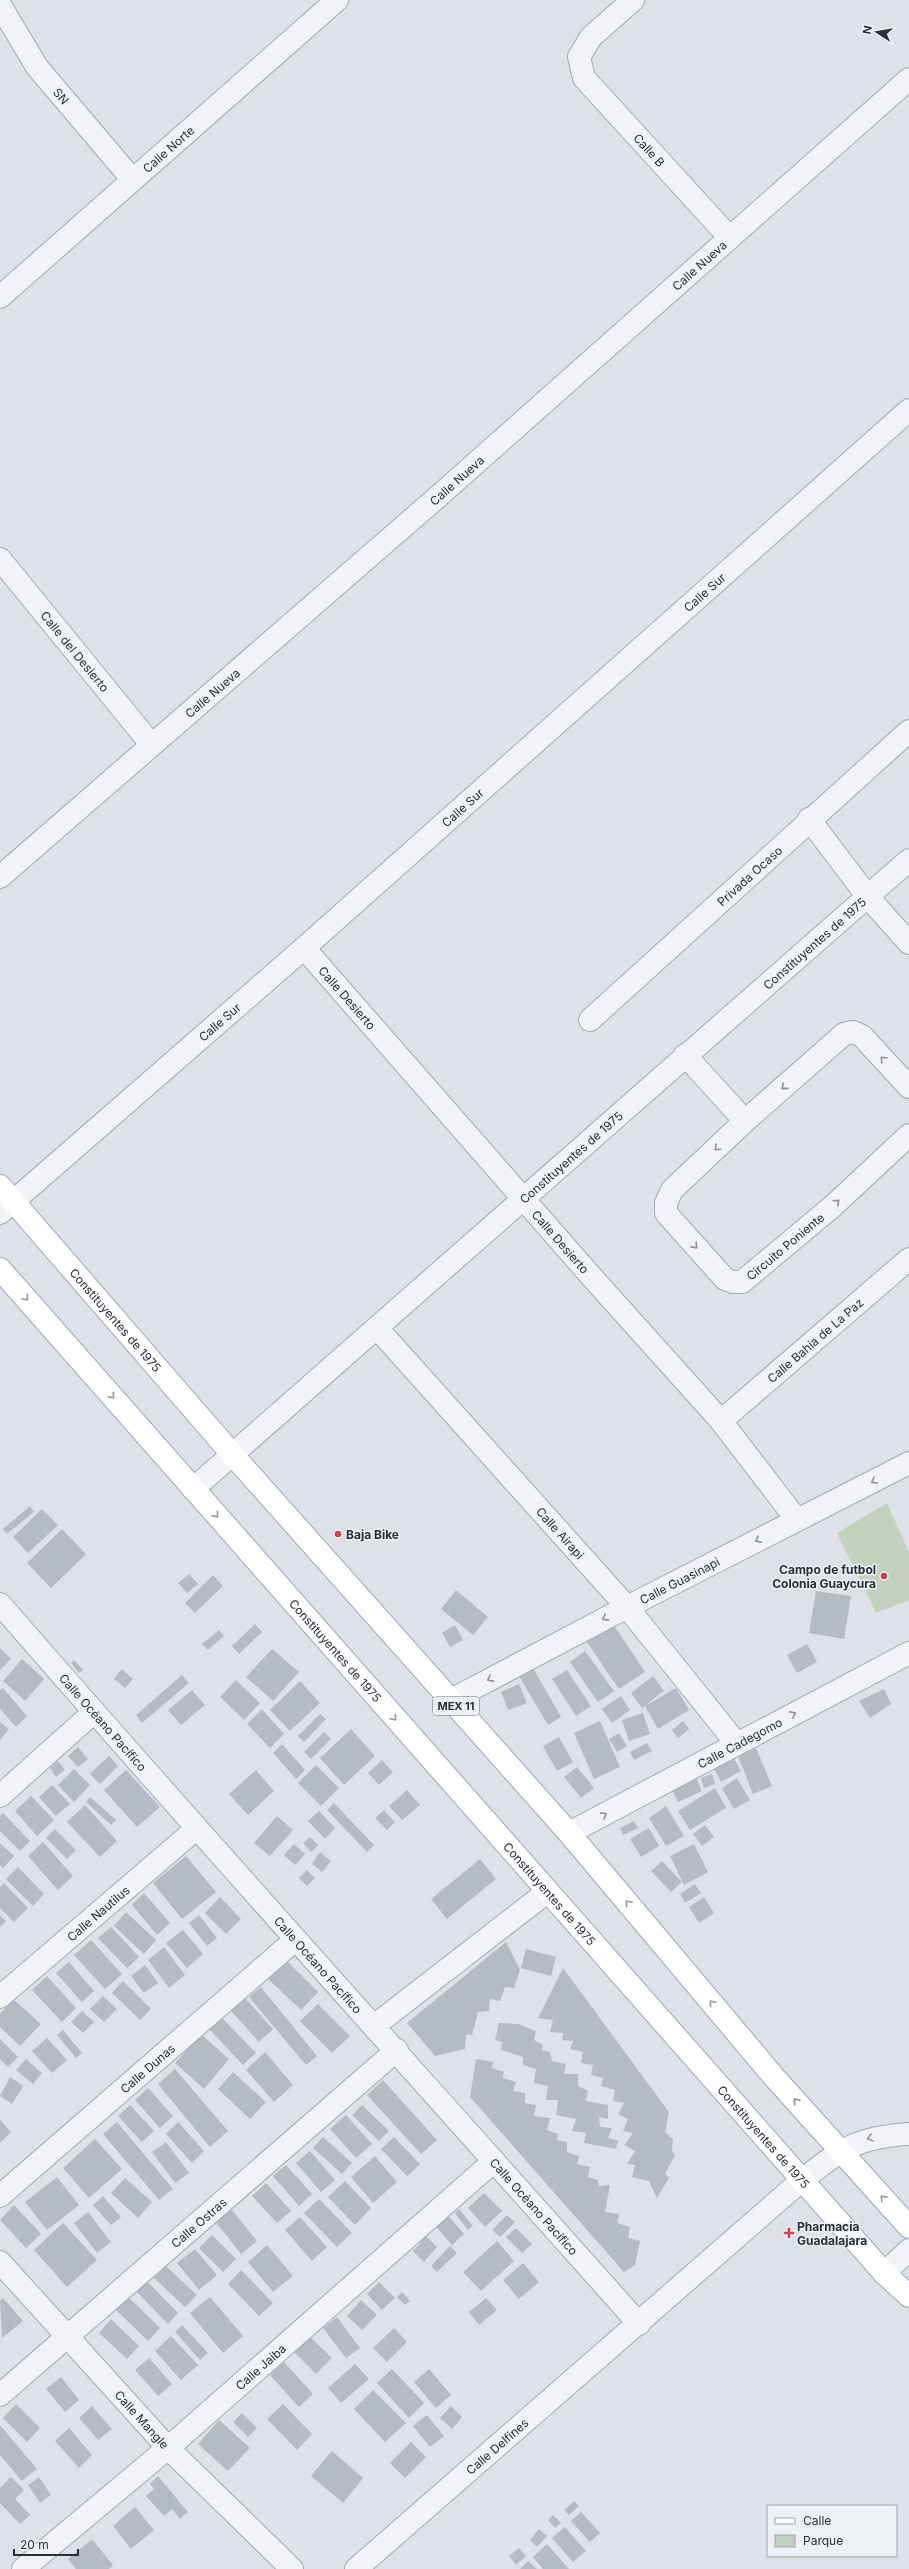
<svg xmlns="http://www.w3.org/2000/svg" width="909" height="2569" font-family="Inter,sans-serif">
<style>
.green{fill:#c3d2bf}
.building{fill:#b5bbc5}
.lines{fill:none;stroke-linecap:round;stroke-linejoin:round}
.minor-casing{stroke:#a3a9b2;stroke-width:24}
.major-casing{stroke:#9da5b4;stroke-width:24}
.minor{stroke:#f1f3f6;stroke-width:22}
.major{stroke:#fff;stroke-width:22}
.oneway{stroke:#8c919a}
.oneway2{stroke:#93979f}
.poi-dot{fill:#d13f50;stroke:#edf1f6;stroke-width:1.5}
.labels{text-anchor:middle;dominant-baseline:central;stroke-width:3;stroke-linejoin:round;paint-order:stroke}
.shield{fill:#edf1f6;stroke:#626976;stroke-width:1}
.shield-label{font-size:11px;font-weight:bold;fill:#272f3f}
.street-label{font-size:12px;fill:#272f3f;stroke:#edf1f6}
.poi-label{font-size:12px;font-weight:bold;fill:#272f3f;stroke:#edf1f6;text-anchor:start}
</style>
<rect width="100%" height="100%" fill="#dee2e8"/>
<!-- green -->
<path class="green" d="M887 1503 909 1552V1600L876 1613 837 1533Z"/>
<!-- building -->
<path class="building" d="M30 1506 34 1512 7 1534 3 1529Z
M42 1509 58 1525 28 1553 13 1537Z
M62 1529 86 1554 51 1588 27 1563Z
M189 1574 198 1584 187 1593 178 1583Z
M213 1575 223 1586 195 1613 185 1603Z
M456 1590 488 1617 473 1635 441 1609Z
M816 1591 851 1596 844 1639 809 1633Z
M255 1624 262 1632 239 1654 232 1646Z
M613 1624 645 1672 619 1689 587 1642Z
M455 1625 463 1640 450 1647 442 1633Z
M219 1630 224 1636 208 1650 202 1644Z
M807 1644 817 1662 797 1673 787 1655Z
M0 1648 11 1659 0 1670Z
M272 1649 299 1672 273 1701 246 1677Z
M585 1651 614 1691 598 1702 570 1662Z
M22 1659 44 1679 25 1701 3 1681Z
M74 1660 83 1670 79 1673 71 1663Z
M533 1668 561 1717 548 1725 519 1676Z
M122 1669 133 1679 125 1688 114 1679Z
M567 1670 591 1706 576 1716 552 1679Z
M182 1675 189 1683 142 1723 136 1715Z
M653 1676 664 1691 642 1708 631 1693Z
M236 1680 260 1703 244 1720 220 1697Z
M300 1681 320 1703 290 1731 270 1710Z
M519 1684 527 1703 508 1710 501 1692Z
M3 1688 27 1716 16 1727 0 1709V1690Z
M676 1688 689 1710 658 1729 645 1706Z
M884 1689 891 1704 870 1718 859 1701Z
M192 1690 205 1705 181 1725 168 1710Z
M621 1696 630 1710 612 1723 602 1709Z
M262 1709 284 1734 270 1748 247 1724Z
M643 1713 650 1734 629 1741 622 1720Z
M320 1714 326 1719 304 1742 298 1736Z
M600 1721 620 1767 594 1779 574 1733Z
M683 1721 689 1729 678 1738 672 1730Z
M0 1722 9 1729 0 1740Z
M351 1729 375 1756 344 1785 320 1758Z
M324 1732 331 1739 311 1759 304 1752Z
M619 1733 627 1746 617 1752 609 1739Z
M559 1737 573 1762 557 1771 543 1746Z
M647 1743 652 1751 634 1760 630 1752Z
M282 1744 305 1770 296 1779 273 1753Z
M78 1747 88 1759 78 1767 68 1756Z
M756 1748 772 1786 753 1794 738 1756Z
M109 1756 118 1766 100 1784 90 1774Z
M734 1758 741 1771 721 1782 714 1769Z
M382 1760 393 1772 379 1785 368 1773Z
M58 1761 65 1770 56 1777 50 1768Z
M316 1765 339 1788 321 1806 298 1783Z
M577 1767 594 1788 581 1798 564 1777Z
M74 1769 90 1785 74 1802 58 1785Z
M126 1770 160 1807 137 1827 104 1790Z
M256 1770 274 1791 248 1815 229 1794Z
M712 1774 715 1784 704 1788 701 1778Z
M695 1776 702 1791 678 1802 671 1787Z
M737 1778 750 1800 734 1809 722 1788Z
M52 1785 70 1804 56 1816 39 1797Z
M715 1788 726 1808 690 1830 678 1811Z
M407 1790 420 1805 402 1820 389 1806Z
M31 1796 54 1820 37 1836 15 1811Z
M90 1797 116 1820 111 1825 86 1802Z
M334 1803 374 1845 367 1852 327 1810Z
M85 1805 117 1841 100 1857 67 1822Z
M666 1806 684 1836 666 1846 649 1818Z
M384 1810 395 1822 387 1830 375 1818Z
M319 1811 335 1828 325 1839 308 1821Z
M3 1813 30 1841 20 1851 0 1831V1816Z
M277 1816 293 1830 270 1856 254 1843Z
M634 1821 638 1828 623 1835 620 1828Z
M705 1825 714 1837 702 1846 693 1834Z
M649 1828 659 1846 641 1857 630 1839Z
M55 1829 76 1850 67 1859 46 1838Z
M310 1837 318 1845 311 1852 303 1843Z
M43 1842 73 1876 58 1890 28 1856Z
M0 1843 14 1856 3 1868 0 1865Z
M294 1844 305 1854 295 1865 284 1855Z
M694 1844 708 1872 684 1885 670 1856Z
M320 1852 331 1861 322 1872 312 1864Z
M186 1856 216 1892 182 1919 153 1883Z
M480 1859 496 1879 447 1919 431 1899Z
M662 1861 682 1882 671 1892 651 1871Z
M18 1867 44 1894 33 1906 6 1879Z
M307 1870 315 1878 307 1886 299 1878Z
M4 1883 28 1908 14 1922 0 1908V1887Z
M695 1884 701 1893 685 1903 680 1894Z
M144 1893 170 1923 157 1935 132 1905Z
M220 1897 241 1919 226 1934 205 1913Z
M704 1897 714 1913 699 1923 689 1907Z
M126 1912 156 1940 144 1954 114 1926Z
M0 1915 6 1921 0 1927Z
M199 1915 217 1938 207 1946 189 1923Z
M111 1927 139 1957 127 1968 98 1938Z
M183 1930 203 1954 187 1968 166 1943Z
M91 1940 122 1974 105 1989 74 1955Z
M506 1942 520 1970 514 1988 505 1987 500 2001 490 1999 489 2011 478 2012 472 2035 466 2034 465 2049 435 2056 407 2023Z
M164 1947 185 1975 169 1988 148 1960Z
M526 1949 556 1957 551 1976 521 1968Z
M285 1959 318 1992 301 2010 267 1978Z
M69 1962 94 1991 82 2002 56 1973Z
M145 1965 158 1983 144 1993 131 1976Z
M563 1968 669 2112 665 2132 673 2139 672 2151 675 2155 665 2174 669 2178 657 2198 649 2181 632 2177 635 2165 627 2164 635 2151 624 2145 633 2133 623 2131 628 2119 618 2114 624 2103 613 2101 615 2090 601 2086 603 2078 591 2075 593 2065 581 2063 583 2052 570 2049 573 2041 562 2040 563 2033 550 2032 553 2020 538 2018Z
M47 1976 76 2008 62 2022 32 1990Z
M123 1981 151 2009 140 2020 112 1993Z
M261 1987 317 2056 306 2065 249 1997Z
M103 1996 117 2009 104 2022 90 2009Z
M245 1998 273 2029 259 2042 231 2011Z
M13 1999 41 2024 20 2046 0 2027V2014Z
M318 2004 350 2036 332 2053 300 2021Z
M82 2011 94 2022 83 2033 71 2022Z
M221 2017 256 2053 243 2065 209 2029Z
M499 2023 518 2024 536 2031 534 2040 543 2045 542 2050 550 2052 552 2061 566 2064 564 2074H578V2086L588 2091 586 2101 608 2105V2119L599 2117 600 2127 612 2128 608 2138 618 2141 616 2149 584 2143 586 2133 572 2131 576 2119 556 2115 558 2100H546L548 2086 534 2083 536 2069 523 2065V2057L501 2050 502 2042 495 2040Z
M63 2030 82 2053 76 2058 57 2035Z
M201 2034 229 2059 204 2089 175 2063Z
M47 2038 67 2060 52 2073 32 2051Z
M0 2039 18 2057 8 2067 0 2059Z
M265 2052 293 2085 274 2102 246 2070Z
M26 2059 42 2073 33 2084 16 2070Z
M476 2059 493 2062 492 2068 504 2072 503 2078 516 2082 513 2091 525 2093V2103L536 2105 534 2116 550 2118 547 2130 558 2134 557 2140 567 2142V2152L579 2156 577 2164 590 2167 588 2177 598 2180 599 2186 610 2185 605 2212 619 2214 617 2223 630 2227 628 2238 640 2241 635 2265 624 2272 470 2097Z
M175 2069 228 2131 210 2147 158 2084Z
M233 2072 266 2102 250 2119 218 2089Z
M10 2077 23 2086 12 2104 0 2096Z
M383 2080 437 2140 421 2154 367 2095Z
M148 2088 173 2116 160 2128 135 2100Z
M130 2105 154 2131 142 2142 118 2116Z
M362 2105 389 2131 379 2141 352 2115Z
M346 2115 372 2144 356 2158 330 2129Z
M0 2120 11 2132 0 2143Z
M117 2122 173 2189 159 2200 103 2134Z
M178 2122 204 2151 192 2163 166 2134Z
M323 2137 352 2163 342 2174 313 2148Z
M394 2137 420 2164 407 2176 381 2149Z
M95 2139 122 2169 89 2198 63 2168Z
M166 2142 189 2173 175 2183 152 2152Z
M310 2151 335 2180 321 2192 296 2163Z
M375 2156 397 2182 373 2203 351 2177Z
M286 2165 312 2194 299 2206 273 2176Z
M57 2177 79 2205 47 2230 25 2202Z
M125 2178 152 2202 138 2218 111 2193Z
M345 2181 371 2208 355 2225 328 2197Z
M266 2183 291 2211 277 2223 252 2196Z
M484 2193 502 2211 485 2227 468 2208Z
M103 2196 121 2217 111 2225 93 2205Z
M319 2199 352 2233 337 2247 304 2213Z
M14 2205 41 2234 26 2248 0 2220Z
M459 2209 473 2226 468 2230 455 2213Z
M232 2210 257 2241 241 2254 216 2222Z
M88 2212 111 2242 97 2253 74 2223Z
M446 2213 464 2234 452 2245 434 2224Z
M507 2215 515 2222 500 2237 492 2230Z
M300 2217 327 2247 312 2261 285 2230Z
M63 2223 97 2260 67 2287 34 2250Z
M516 2228 532 2244 522 2253 506 2237Z
M212 2235 236 2259 223 2272 199 2248Z
M426 2236 437 2247 424 2262 413 2251Z
M497 2241 514 2261 481 2291 463 2272Z
M267 2245 293 2276 273 2292 248 2262Z
M450 2246 457 2253 437 2272 431 2266Z
M195 2249 217 2275 199 2290 177 2263Z
M523 2263 539 2282 519 2299 503 2280Z
M166 2266 197 2295 185 2307 154 2278Z
M241 2270 273 2303 259 2316 228 2284Z
M146 2280 178 2313 168 2324 136 2291Z
M379 2282 395 2298 382 2310 367 2294Z
M402 2292 410 2301 405 2305 397 2297Z
M128 2297 160 2328 148 2341 116 2310Z
M210 2297 243 2336 223 2353 190 2313Z
M3 2298 23 2321 2 2338 0 2301Z
M486 2298 497 2310 479 2325 469 2312Z
M361 2300 377 2315 362 2330 347 2316Z
M337 2317 360 2348 346 2358 323 2328Z
M111 2319 139 2346 127 2359 99 2333Z
M182 2325 208 2353 200 2360 175 2332Z
M394 2328 407 2342 387 2362 373 2348Z
M308 2335 332 2358 316 2374 293 2351Z
M171 2336 198 2365 181 2380 155 2351Z
M149 2358 172 2384 158 2396 135 2370Z
M284 2362 313 2394 299 2407 270 2375Z
M355 2364 369 2379 341 2403 328 2388Z
M392 2369 424 2403 409 2418 377 2383Z
M429 2369 451 2395 436 2408 414 2382Z
M61 2377 79 2400 65 2412 46 2389Z
M373 2390 406 2423 385 2442 354 2409Z
M16 2404 40 2428 27 2442 3 2418Z
M283 2404 312 2434 297 2450 267 2419Z
M92 2406 112 2429 98 2440 79 2418Z
M451 2406 462 2417 452 2429 440 2418Z
M242 2413 257 2428 248 2437 233 2422Z
M427 2415 444 2436 430 2447 413 2426Z
M219 2420 250 2448 228 2471 198 2444Z
M0 2425 37 2469 22 2481 0 2455Z
M69 2428 92 2455 79 2468 55 2441Z
M411 2442 426 2457 405 2478 390 2463Z
M332 2451 363 2478 343 2503 311 2476Z
M158 2476 188 2512 180 2519 172 2509 164 2516 146 2496 154 2489 150 2484Z
M11 2477 24 2490 15 2499 30 2515 20 2524 0 2503V2488Z
M39 2477 51 2495 40 2503 28 2485Z
M574 2501 579 2506 569 2515 564 2510Z
M135 2507 154 2530 131 2549 113 2526Z
M581 2512 600 2533 590 2542 571 2521Z
M553 2515 561 2523 555 2528 548 2520Z
M565 2527 586 2551 573 2562 552 2538Z
M539 2529 547 2536 537 2547 530 2540Z
M92 2539 113 2565 109 2569H76L68 2559Z
M547 2544 569 2569H543L533 2557Z
M519 2548 526 2556 516 2565 509 2556Z
M528 2561 537 2569H520Z"/>
<g class="lines">
<defs>
<g id="minor">
<path id="s1" d="M633 0 591 37 579 57 584 78 730 238"/>
<path id="s2" d="M0 5 37 67 132 179"/>
<path id="s3" d="M0 297 337 0"/>
<path id="s4" d="M0 559 151 744"/>
<path d="M809 819 868 897 909 943"/>
<path id="s5" d="M0 877 433 501 909 79"/>
<path id="s6" d="M304 948 590 1275 721 1421 797 1520"/>
<path id="s7" d="M590 1020 909 731"/>
<path d="M685 1055 745 1121"/>
<path id="s8" d="M909 1087 862 1036 853 1032 844 1034 745 1121 672 1190 666 1203V1213L725 1279 733 1282H742L833 1206 909 1135"/>
<path id="s9" d="M0 1213 304 948 909 410"/>
<path id="s10" d="M377 1328 627 1607 737 1744"/>
<path id="s11" d="M721 1421 909 1259"/>
<path id="s12" d="M193 1489 909 860"/>
<path id="s13" d="M0 1604C210 1846 426 2084 639 2324"/>
<path id="s14" d="M451 1700 627 1607 909 1463"/>
<path d="M0 1796 94 1712"/>
<path id="s15" d="M569 1833 909 1653"/>
<path id="s16" d="M0 1997 196 1829"/>
<path d="M374 2026 547 1892"/>
<path id="s17" d="M0 2196 295 1940"/>
<path id="s18" d="M0 2262 168 2448 292 2569"/>
<path d="M884 2273 909 2250"/>
<path id="s19" d="M0 2395 397 2050"/>
<path id="s20" d="M23 2569 168 2448 494 2161"/>
<path id="s21" d="M356 2569 802 2180C842 2149 857 2137 909 2134"/>
</g>
<g id="major">
<path id="s22" d="M0 1186 232 1454 569 1833 774 2077 909 2227"/>
<path id="s23" d="M0 1269 884 2273 909 2296"/>
</g>
</defs>
<!-- minor casing -->
<use href="#minor" class="minor-casing"/>
<!-- major casing -->
<use href="#major" class="major-casing"/>
<!-- minor -->
<use href="#minor" class="minor"/>
<!-- major -->
<use href="#major" class="major"/>
</g>
<!-- one-way arrows -->
<defs><path id="oneway-chevron" d="M-2-3.5L2.5 0L-2 3.5" fill="none" stroke-width="1.6" stroke-linecap="round" stroke-linejoin="round"/></defs>
<g class="oneway">
<use href="#oneway-chevron" transform="translate(883 1059) rotate(-133)"/>
<use href="#oneway-chevron" transform="translate(784 1087) rotate(139)"/>
<use href="#oneway-chevron" transform="translate(717 1148) rotate(137)"/>
<use href="#oneway-chevron" transform="translate(837 1202) rotate(-42)"/>
<use href="#oneway-chevron" transform="translate(695 1246) rotate(48)"/>
<use href="#oneway-chevron" transform="translate(874 1481) rotate(153)"/>
<use href="#oneway-chevron" transform="translate(758 1540) rotate(153)"/>
<use href="#oneway-chevron" transform="translate(605 1618) rotate(152)"/>
<use href="#oneway-chevron" transform="translate(490 1679) rotate(152)"/>
<use href="#oneway-chevron" transform="translate(793 1714) rotate(-28)"/>
<use href="#oneway-chevron" transform="translate(604 1815) rotate(-28)"/>
<use href="#oneway-chevron" transform="translate(870 2138) rotate(165)"/>
</g>
<g class="oneway2">
<use href="#oneway-chevron" transform="translate(26 1298) rotate(49)"/>
<use href="#oneway-chevron" transform="translate(112 1396) rotate(49)"/>
<use href="#oneway-chevron" transform="translate(216 1515) rotate(49)"/>
<use href="#oneway-chevron" transform="translate(394 1718) rotate(49)"/>
<use href="#oneway-chevron" transform="translate(628 1903) rotate(-130)"/>
<use href="#oneway-chevron" transform="translate(712 2003) rotate(-130)"/>
<use href="#oneway-chevron" transform="translate(796 2101) rotate(-132)"/>
<use href="#oneway-chevron" transform="translate(883 2198) rotate(-132)"/>
</g>
<!-- markers -->
<g class="poi-dot">
<circle cx="338" cy="1534" r="4"/>
<circle cx="884" cy="1576" r="4"/>
<path d="M787 2227h4v4h4v4h-4v4h-4v-4h-4v-4h4z"/>
</g>
<g class="labels">
<!-- shield labels -->
<rect class="shield" x="433" y="1697" width="46" height="18" rx="3"/>
<g class="shield-label">
<text x="456" y="1706">MEX 11</text>
</g>
<!-- street labels -->
<g class="street-label">
<text stroke="none"><textPath href="#s2" startOffset="110">SN</textPath></text>
<text stroke="none"><textPath href="#s3" startOffset="224">Calle Norte</textPath></text>
<text stroke="none"><textPath href="#s1" startOffset="198">Calle B</textPath></text>
<text stroke="none"><textPath href="#s5" startOffset="929">Calle Nueva</textPath></text>
<text stroke="none"><textPath href="#s5" startOffset="605">Calle Nueva</textPath></text>
<text stroke="none"><textPath href="#s9" startOffset="939">Calle Sur</textPath></text>
<text stroke="none"><textPath href="#s4" startOffset="119">Calle del Desierto</textPath></text>
<text stroke="none"><textPath href="#s5" startOffset="281">Calle Nueva</textPath></text>
<text stroke="none"><textPath href="#s9" startOffset="615">Calle Sur</textPath></text>
<text stroke="none"><textPath href="#s7" startOffset="215">Privada Ocaso</textPath></text>
<text stroke="none"><textPath href="#s12" startOffset="827">Constituyentes de 1975</textPath></text>
<text stroke="none"><textPath href="#s6" startOffset="66">Calle Desierto</textPath></text>
<text stroke="none"><textPath href="#s9" startOffset="291">Calle Sur</textPath></text>
<text stroke="none"><textPath href="#s12" startOffset="503">Constituyentes de 1975</textPath></text>
<text stroke="none"><textPath href="#s6" startOffset="390">Calle Desierto</textPath></text>
<text stroke="none"><textPath href="#s8" startOffset="507">Circuito Poniente</textPath></text>
<text stroke="none"><textPath href="#s22" startOffset="177">Constituyentes de 1975</textPath></text>
<text stroke="none"><textPath href="#s11" startOffset="124">Calle Bahia de La Paz</textPath></text>
<text stroke="none"><textPath href="#s10" startOffset="275">Calle Airapi</textPath></text>
<text stroke="none"><textPath href="#s14" startOffset="258">Calle Guasinapi</textPath></text>
<text stroke="none"><textPath href="#s23" startOffset="508">Constituyentes de 1975</textPath></text>
<text stroke="none"><textPath href="#s13" startOffset="157">Calle Océano Pacífico</textPath></text>
<text stroke="none"><textPath href="#s15" startOffset="193">Calle Cadegomo</textPath></text>
<text stroke="none"><textPath href="#s23" startOffset="832">Constituyentes de 1975</textPath></text>
<text stroke="none"><textPath href="#s16" startOffset="129">Calle Nautilus</textPath></text>
<text stroke="none"><textPath href="#s13" startOffset="481">Calle Océano Pacífico</textPath></text>
<text stroke="none"><textPath href="#s17" startOffset="195">Calle Dunas</textPath></text>
<text stroke="none"><textPath href="#s23" startOffset="1156">Constituyentes de 1975</textPath></text>
<text stroke="none"><textPath href="#s13" startOffset="805">Calle Océano Pacífico</textPath></text>
<text stroke="none"><textPath href="#s19" startOffset="263">Calle Ostras</textPath></text>
<text stroke="none"><textPath href="#s20" startOffset="312">Calle Jaiba</textPath></text>
<text stroke="none"><textPath href="#s18" startOffset="212">Calle Mangle</textPath></text>
<text stroke="none"><textPath href="#s21" startOffset="187">Calle Delfines</textPath></text>
</g>
<!-- poi labels -->
<g class="poi-label">
<text x="346" y="1534">Baja Bike</text>
<text x="876" y="1569" text-anchor="end">Campo de futbol<tspan x="876" dy="14">Colonia Guaycura</tspan></text>
<text x="797" y="2226">Pharmacia<tspan x="797" dy="14">Guadalajara</tspan></text>
</g>
</g>
<!-- legend -->
<rect x="767" y="2505" width="130" height="52" fill="#edf1f6" stroke="#9ea3ad"/>
<rect x="775" y="2518" width="20" height="6" fill="#ffffff" stroke="#9ea3ad"/>
<text x="803" y="2525" font-size="12" fill="#272f3f">Calle</text>
<rect x="775" y="2535" width="20" height="12" fill="#c3d2bf" stroke="#9ea3ad"/>
<text x="803" y="2545" font-size="12" fill="#272f3f">Parque</text>
<!-- north arrow -->
<g transform="translate(877 32) rotate(282)" stroke="#edf1f6" stroke-width="3" paint-order="stroke">
<path d="M0-3L7 15L0 10L-7 15Z" fill="#272f3f"/>
<text y="-6" font-size="11" font-weight="bold" text-anchor="middle" fill="#272f3f">N</text>
</g>
<!-- scale -->
<path d="M14 2549v6h64v-6" fill="none" stroke="#272f3f" stroke-width="2"/>
<text x="20" y="2549" font-size="12" fill="#272f3f" stroke="#edf1f6" stroke-width="3" paint-order="stroke">20 m</text>
</svg>
